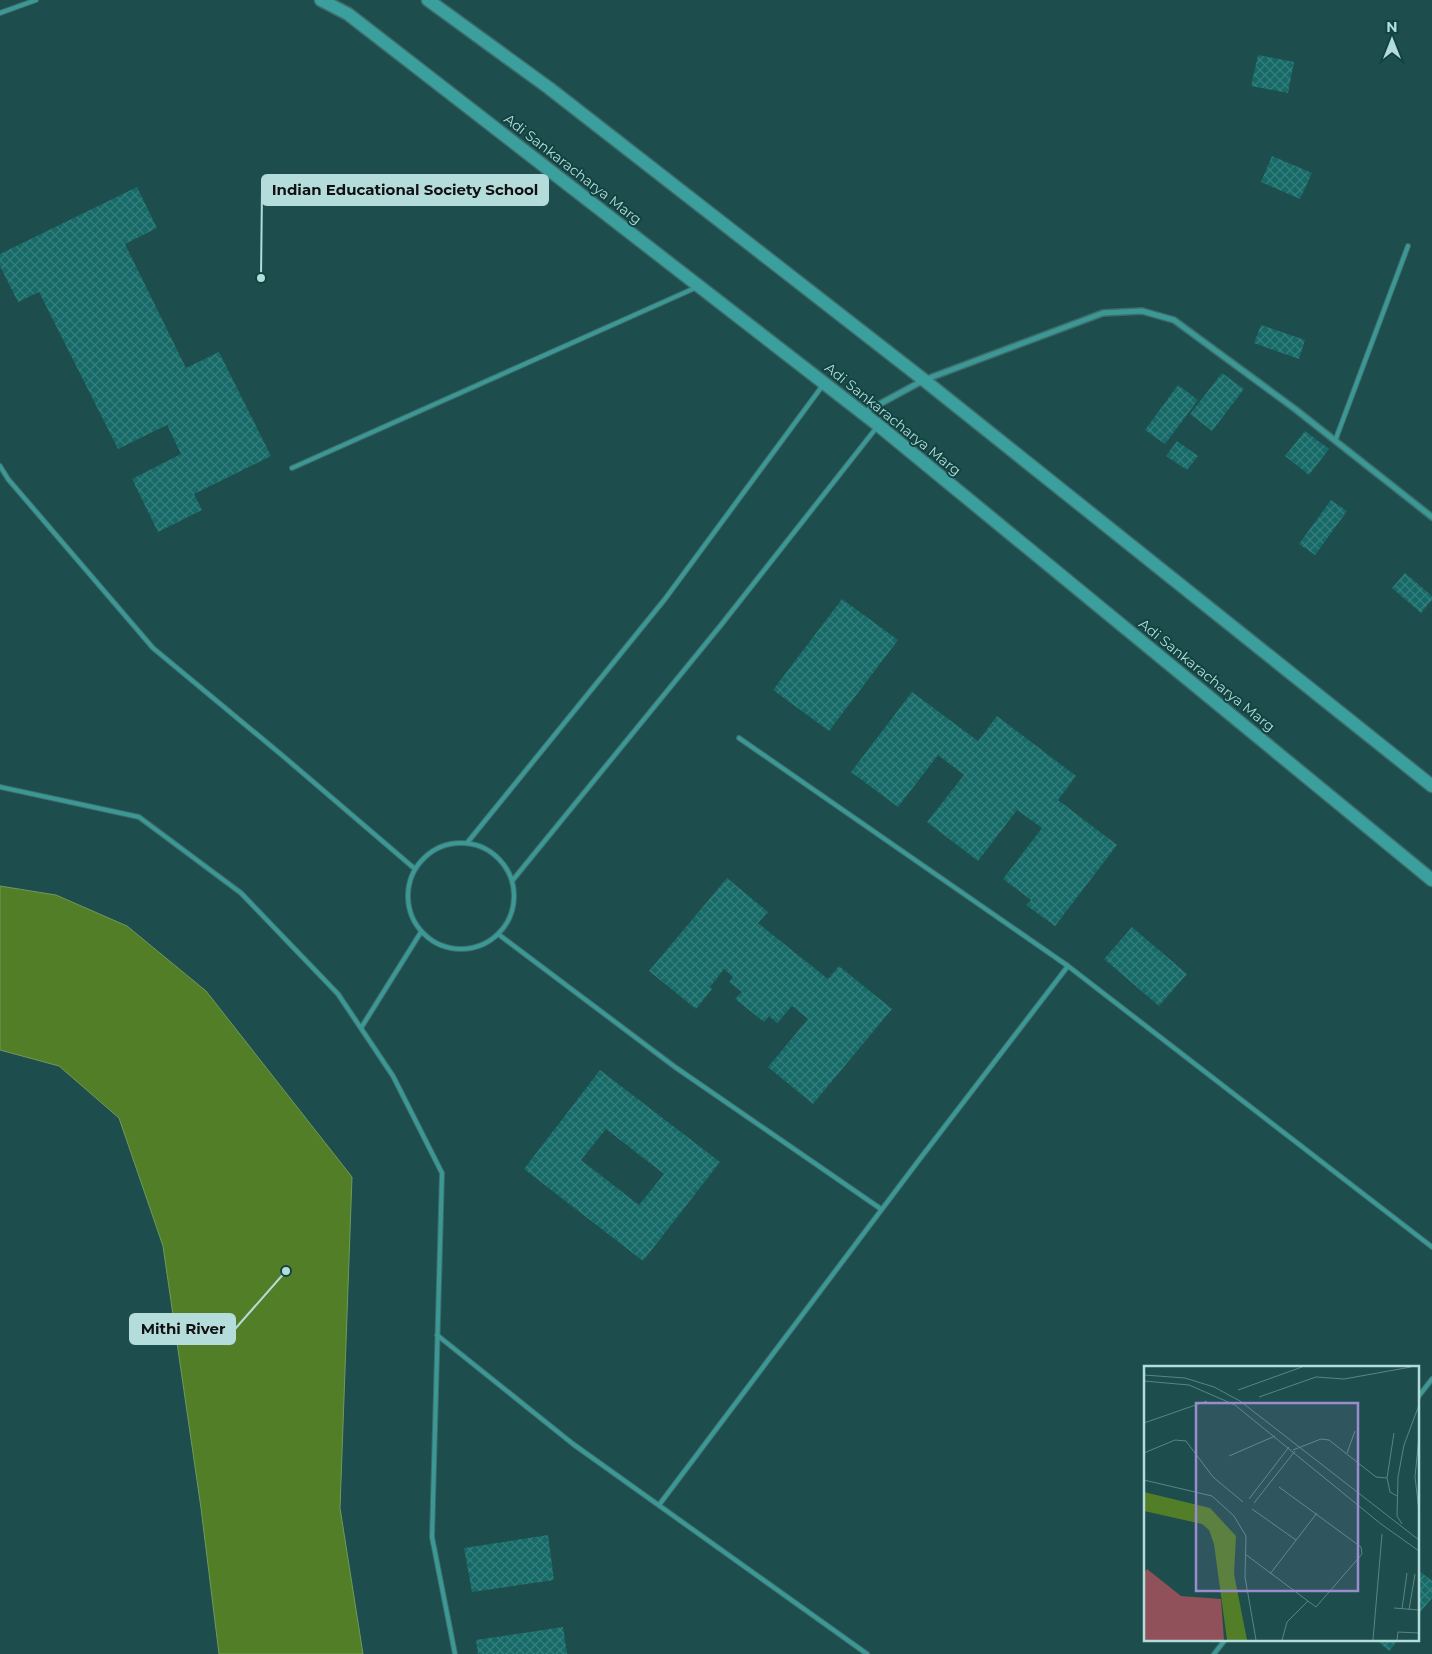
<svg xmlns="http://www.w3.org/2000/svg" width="1432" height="1654" font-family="Montserrat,sans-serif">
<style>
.water{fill:#527e27;stroke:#6f9a5d}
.building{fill:url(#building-cross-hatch);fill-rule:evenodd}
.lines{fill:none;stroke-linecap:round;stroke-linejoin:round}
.service-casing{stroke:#3d6c6b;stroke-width:6}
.minor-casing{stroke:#3d6c6b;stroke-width:8}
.primary-casing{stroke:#3d6c6b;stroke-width:15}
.service{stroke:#3c9895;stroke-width:4}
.minor{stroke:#3c9895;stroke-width:5}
.primary{stroke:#3ba09d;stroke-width:12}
.labels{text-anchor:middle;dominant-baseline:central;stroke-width:4;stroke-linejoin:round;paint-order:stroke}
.street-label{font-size:14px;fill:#b3dcda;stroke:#114341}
.inset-road{fill:none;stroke:#598685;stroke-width:1}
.view{fill:#9a8dce;fill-opacity:0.15;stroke:#9a8dce;stroke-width:2.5}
.inset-edge{fill:none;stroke:#b3dcda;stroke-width:2.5}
.leader{fill:none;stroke:#b3dcda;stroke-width:2}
.callout-dot{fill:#b3dcda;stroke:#114341;stroke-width:2}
.callout{fill:#b3dcda;stroke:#b3dcda;stroke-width:2}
.callout-label{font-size:15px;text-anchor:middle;font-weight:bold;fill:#111}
</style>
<defs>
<pattern id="building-cross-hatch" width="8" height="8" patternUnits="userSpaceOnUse" patternTransform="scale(1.25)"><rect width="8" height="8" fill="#166a67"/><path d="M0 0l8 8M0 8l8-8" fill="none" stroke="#367f7c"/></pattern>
</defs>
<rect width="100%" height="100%" fill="#1d4d4c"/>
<!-- water -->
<path class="water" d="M0 886 56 895 127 926 206 991 352 1177 340 1508 363 1654H219L201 1508 163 1246 119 1118 59 1066 0 1050Z"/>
<!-- building -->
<path class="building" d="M1258 55 1294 62 1288 93 1251 86Z
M1272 156 1312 173 1300 199 1261 182Z
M137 187 157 228 125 244 186 368 219 352 271 456 194 494 202 510 158 532 132 479 181 454 167 425 118 449 39 292 18 302 0 266V254Z
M1261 325 1305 340 1299 359 1254 343Z
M1222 373 1244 389 1212 431 1190 414Z
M1178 385 1198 400 1165 444 1145 430Z
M1305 431 1329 449 1309 475 1285 456Z
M1177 441 1198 456 1187 470 1166 456Z
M1331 500 1347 511 1315 555 1299 544Z
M1405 573 1432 596V600L1421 613 1392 588Z
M842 599 898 640 829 731 773 690Z
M912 692 978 741 997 716 1076 776 1058 800 1117 845 1055 926 1026 905 1031 900 1003 879 1042 828 1017 810 978 861 927 822 964 775 938 755 898 807 851 772Z
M727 878 768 912 758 923 828 979 839 966 892 1009 813 1104 768 1067 808 1019 792 1006 777 1023 769 1016 764 1022 735 999 742 992 729 982 733 977 724 969 710 987 712 989 696 1009 649 971Z
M1132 927 1187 974 1159 1006 1104 959Z
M600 1070 720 1162 643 1261 524 1169ZM606 1129 664 1174 639 1205 581 1160Z
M548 1535 554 1580 472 1592 464 1548Z
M1418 1570 1432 1581V1598L1418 1615Z
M563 1627 567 1654H478L476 1640Z
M1376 1640H1398L1389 1651Z"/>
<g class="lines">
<defs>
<path id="service" d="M0 13 36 0
M1335 441 1408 246
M0 466 8 479 153 648 283 756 415 869
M292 468 695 288
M739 738 1068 966 1432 1247
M0 787 139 817 241 893 338 994 393 1076 442 1173 432 1537 455 1654
M408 896a53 53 0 1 1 106 0a53 53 0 1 1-106 0Z
M467 843 665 599 823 385
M512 881 721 625 877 427
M498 934 675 1067 881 1209
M361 1028 421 932
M437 1335 573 1444 867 1654
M1418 1397 1432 1379
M659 1505 919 1160 1068 966
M1214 1654 1225 1640"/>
<path id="minor" d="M863 413 924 380 1103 313 1142 311 1174 320 1295 409 1432 517"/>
<path id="primary" d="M321 0 348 14 878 425 1432 880
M428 0 549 88 924 380 1432 786"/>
</defs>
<!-- service casing -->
<use href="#service" class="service-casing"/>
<!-- minor casing -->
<use href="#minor" class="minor-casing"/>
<!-- primary casing -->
<use href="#primary" class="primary-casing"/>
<!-- service -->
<use href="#service" class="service"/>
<!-- minor -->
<use href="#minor" class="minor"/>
<!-- primary -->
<use href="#primary" class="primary"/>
</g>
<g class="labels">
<!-- street labels -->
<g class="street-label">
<text transform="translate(573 169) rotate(38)">Adi Sankaracharya Marg</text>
<text transform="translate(893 419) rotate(39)">Adi Sankaracharya Marg</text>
<text transform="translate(1207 675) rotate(39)">Adi Sankaracharya Marg</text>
</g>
</g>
<!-- overview -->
<g transform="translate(1144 1366)">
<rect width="275" height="275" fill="#1d4d4c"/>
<path d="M3 203 37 230 77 233 80 274H0V207Z" fill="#90515a"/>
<path d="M0 126 66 142 92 170 90 208 103 274H83L70 178 65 164 58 158 0 145Z" fill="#527e27"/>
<path class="inset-road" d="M0 9 41 12 70 21 96 35 275 174M0 15 45 19 91 39 237 158 275 185M94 24 158 1M115 31 172 11 200 13 267 1M0 57 63 35M275 70 271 111 275 145M149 84 177 73 185 74 232 111 243 112 250 67M0 87 31 74 42 75 69 111 99 136M203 87 211 65M85 90 131 70M243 112 246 126 253 130M0 114 68 130 90 150 102 170 101 211 112 274M105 133 145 81M110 137 151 85M108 143 152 174M258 158 253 150 254 111 260 79 275 39M101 188 172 241 218 188 217 181 135 121M126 208 173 147M250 242 275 244M258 243 263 207M265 244 271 208M138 274 143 256 164 235M229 274 238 168M253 274 254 266 275 267"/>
<path class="view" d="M52 37H214V225H52Z"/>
<rect width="275" height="275" class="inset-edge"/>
</g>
<!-- callouts -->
<path class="leader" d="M261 278L262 190M286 1271L235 1329"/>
<g class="callout-dot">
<circle cx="261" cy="278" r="5"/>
<circle cx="286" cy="1271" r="5"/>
</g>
<g class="callout">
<rect x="262" y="175" width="286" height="30" rx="5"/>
<rect x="130" y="1314" width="105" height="30" rx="5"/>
</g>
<g class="callout-label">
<text x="405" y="195">Indian Educational Society School</text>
<text x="183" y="1334">Mithi River</text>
</g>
<!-- north arrow -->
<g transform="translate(1392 40)" stroke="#114341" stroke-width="4" paint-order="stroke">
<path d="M0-4L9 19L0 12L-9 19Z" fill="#b3dcda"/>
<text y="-8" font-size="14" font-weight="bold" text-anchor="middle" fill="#b3dcda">N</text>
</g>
</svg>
